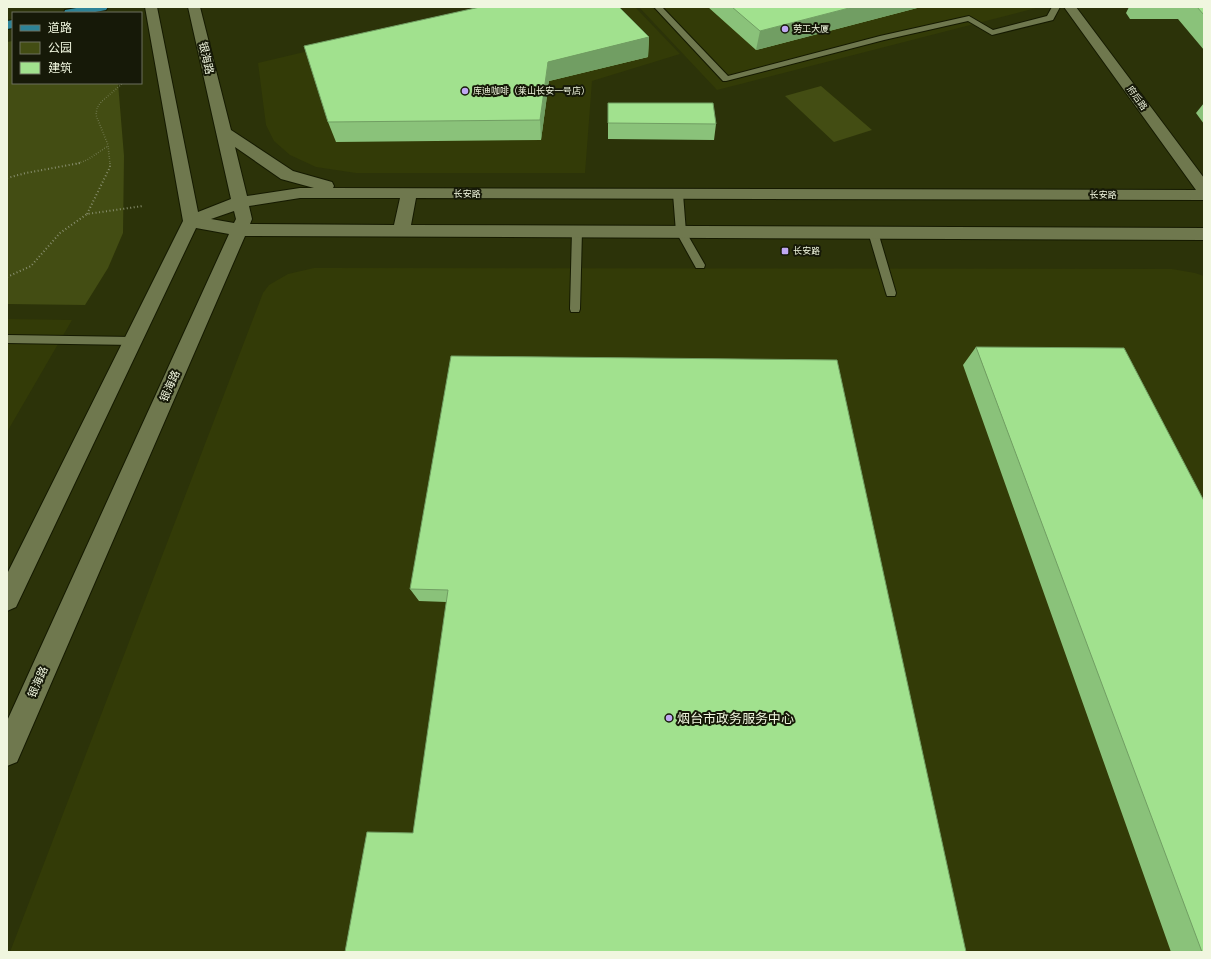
<svg xmlns="http://www.w3.org/2000/svg" width="1211" height="959" font-family="Rubik,'Noto Sans SC',sans-serif">
<style>
.built{fill:#333b07}
.green{fill:#434d13}
.lines{fill:none;stroke-linecap:round;stroke-linejoin:round}
.lane-casing{stroke:#151a00;stroke-width:2}
.secondary-casing{stroke:#151a00;stroke-width:2}
.primary-casing{stroke:#151a00;stroke-width:2}
.path-far1{stroke:#888f6e;stroke-width:1.5;stroke-dasharray:0.5 2;stroke-linecap:butt}
.path{stroke:#888f6e;stroke-width:2;stroke-dasharray:1 2.5;stroke-linecap:butt}
.lane{fill:#6f784e;fill-rule:evenodd}
.secondary{fill:#6f784e;fill-rule:evenodd}
.primary{fill:#2e8397;fill-rule:evenodd}
.wall{fill:#8ac27a}
.shaded-wall{fill:#719e63}
.building{fill:#a1e18e;stroke:#719e63}
.poi-dot{fill:#c0a8f3;stroke:#161908;stroke-width:1.5}
.labels{text-anchor:middle;dominant-baseline:central;stroke-width:4;stroke-linejoin:round;paint-order:stroke}
.far-poi-label{font-size:9px;fill:#f0f6df;stroke:#161908;text-anchor:start}
.far-street-label{font-size:9px;fill:#f0f6df;stroke:#161908}
.street-label{font-size:11px;fill:#f0f6df;stroke:#161908}
.near-poi-label{font-size:13px;fill:#f0f6df;stroke:#161908;text-anchor:start}
</style>
<rect width="100%" height="100%" fill="#2c3309"/>
<!-- built -->
<path class="built" d="M494 7H635L680 54 592 81 585 173H356L316 167 290 155 274 141 266 125 258 63Z
M639 7H1035L1036 8 717 90Z
M314 268 1172 269 1195 273 1204 276V952H10L263 293 269 285 288 274Z
M7 319 72 320 7 432Z"/>
<!-- green -->
<path class="green" d="M13 41V83H118L124 156 123 233 108 268 85 305 7 304V42Z
M821 86 872 130 834 142 785 96Z"/>
<g class="lines">
<defs>
<path id="lane" d="M654 7H662L728 76 880 36 969 16 993 30 1047 16 1052 7H1060L1053 20 992 35 968 21 884 40 726 81H723Z
M678 191 683 194 686 232 705 265 704 268H696L676 232 673 194Z
M577 228 582 231 580 309 579 312H571L570 309 572 231Z
M873 229 878 232 896 293 895 296H887L886 293 868 232Z
M7 335 133 337 137 338 139 341 137 344 133 345 7 343Z"/>
<path id="secondary" d="M145 7H157L198 212 231 199 188 7H200L231 130 293 171 332 182 334 186 333 188 1196 190 1064 7H1076L1204 178V200L416 198 411 225 1204 228V240L245 236 17 762 7 766V721L229 234 196 228 16 607 7 611V574L183 221ZM235 147 281 179 314 188H300L247 196ZM300 198H400L394 225 250 224 252 219 249 206ZM234 211 236 219 234 223 211 219Z"/>
<path id="primary" d="M82 7H108L106 10 90 13H64L65 10Z
M13 20V28L7 29V21Z"/>
</defs>
<!-- lane casing -->
<use href="#lane" class="lane-casing"/>
<!-- secondary casing -->
<use href="#secondary" class="secondary-casing"/>
<!-- primary casing -->
<use href="#primary" class="primary-casing"/>
<!-- path-far1 -->
<path class="path-far1" d="M76 164 87 160 108 146
M110 164 108 145 96 115 97 108 101 102 123 83"/>
<!-- path -->
<path class="path" d="M7 178 26 173 80 163
M87 214 110 167V163
M7 277 31 266 60 233 87 214 143 206"/>
<!-- lane -->
<use href="#lane" class="lane"/>
<!-- secondary -->
<use href="#secondary" class="secondary"/>
<!-- primary -->
<use href="#primary" class="primary"/>
</g>
<!-- wall -->
<path class="wall" d="M708 7H921L756 50Z
M1129 7H1204V50L1178 19H1130L1126 13Z
M649 37 648 57 549 81 541 140 336 142 328 122Z
M608 103 716 124 714 140 608 139Z
M1204 103V124L1196 113Z
M976 347 1204 952H1171L963 365Z
M837 360 446 602 419 601 410 589Z"/>
<!-- shaded-wall -->
<path class="shaded-wall" d="M853 7H921L756 50 760 31Z
M649 37 648 57 549 81 541 140 540 120 548 62Z"/>
<!-- building -->
<path class="building" d="M480 7H619L649 37 548 62 540 120 328 122 304 46Z
M732 7H853L760 31Z
M1197 7H1204V15Z
M608 103H713L716 124 608 123Z
M976 347 1124 348 1204 501V952H1202Z
M451 356 837 360 966 952H345L367 832 413 833 448 590 410 589Z"/>
<!-- markers -->
<g class="poi-dot">
<circle cx="785" cy="29" r="4"/>
<circle cx="465" cy="91" r="4"/>
<rect x="781" y="247" width="8" height="8" rx="2"/>
<circle cx="669" cy="718" r="4"/>
</g>
<g class="labels">
<!-- far-poi labels -->
<g class="far-poi-label">
<text x="793" y="29">劳工大厦</text>
<text x="473" y="91">库迪咖啡（莱山长安一号店）</text>
<text x="793" y="251">长安路</text>
</g>
<!-- far-street labels -->
<g class="far-street-label">
<text transform="translate(1137 98) rotate(54)">府后路</text>
<text x="467" y="194">长安路</text>
<text x="1103" y="195">长安路</text>
</g>
<!-- street labels -->
<g class="street-label">
<text transform="translate(206 58) rotate(77)">银海路</text>
<text transform="translate(170 386) rotate(-66)">银海路</text>
<text transform="translate(38 682) rotate(-66)">银海路</text>
</g>
<!-- near-poi labels -->
<g class="near-poi-label">
<text x="677" y="718">烟台市政务服务中心</text>
</g>
</g>
<!-- border -->
<rect width="1211" height="959" fill="none" stroke="#f0f6df" stroke-width="16"/>
<!-- legend -->
<rect x="12" y="12" width="130" height="72" fill="#161908" stroke="#6d715e"/>
<rect x="20" y="25" width="20" height="6" fill="#2e8397" stroke="#6d715e"/>
<text x="48" y="32" font-size="12" fill="#f0f6df">道路</text>
<rect x="20" y="42" width="20" height="12" fill="#434d13" stroke="#6d715e"/>
<text x="48" y="52" font-size="12" fill="#f0f6df">公园</text>
<rect x="20" y="62" width="20" height="12" fill="#a1e18e" stroke="#6d715e"/>
<text x="48" y="72" font-size="12" fill="#f0f6df">建筑</text>
</svg>
